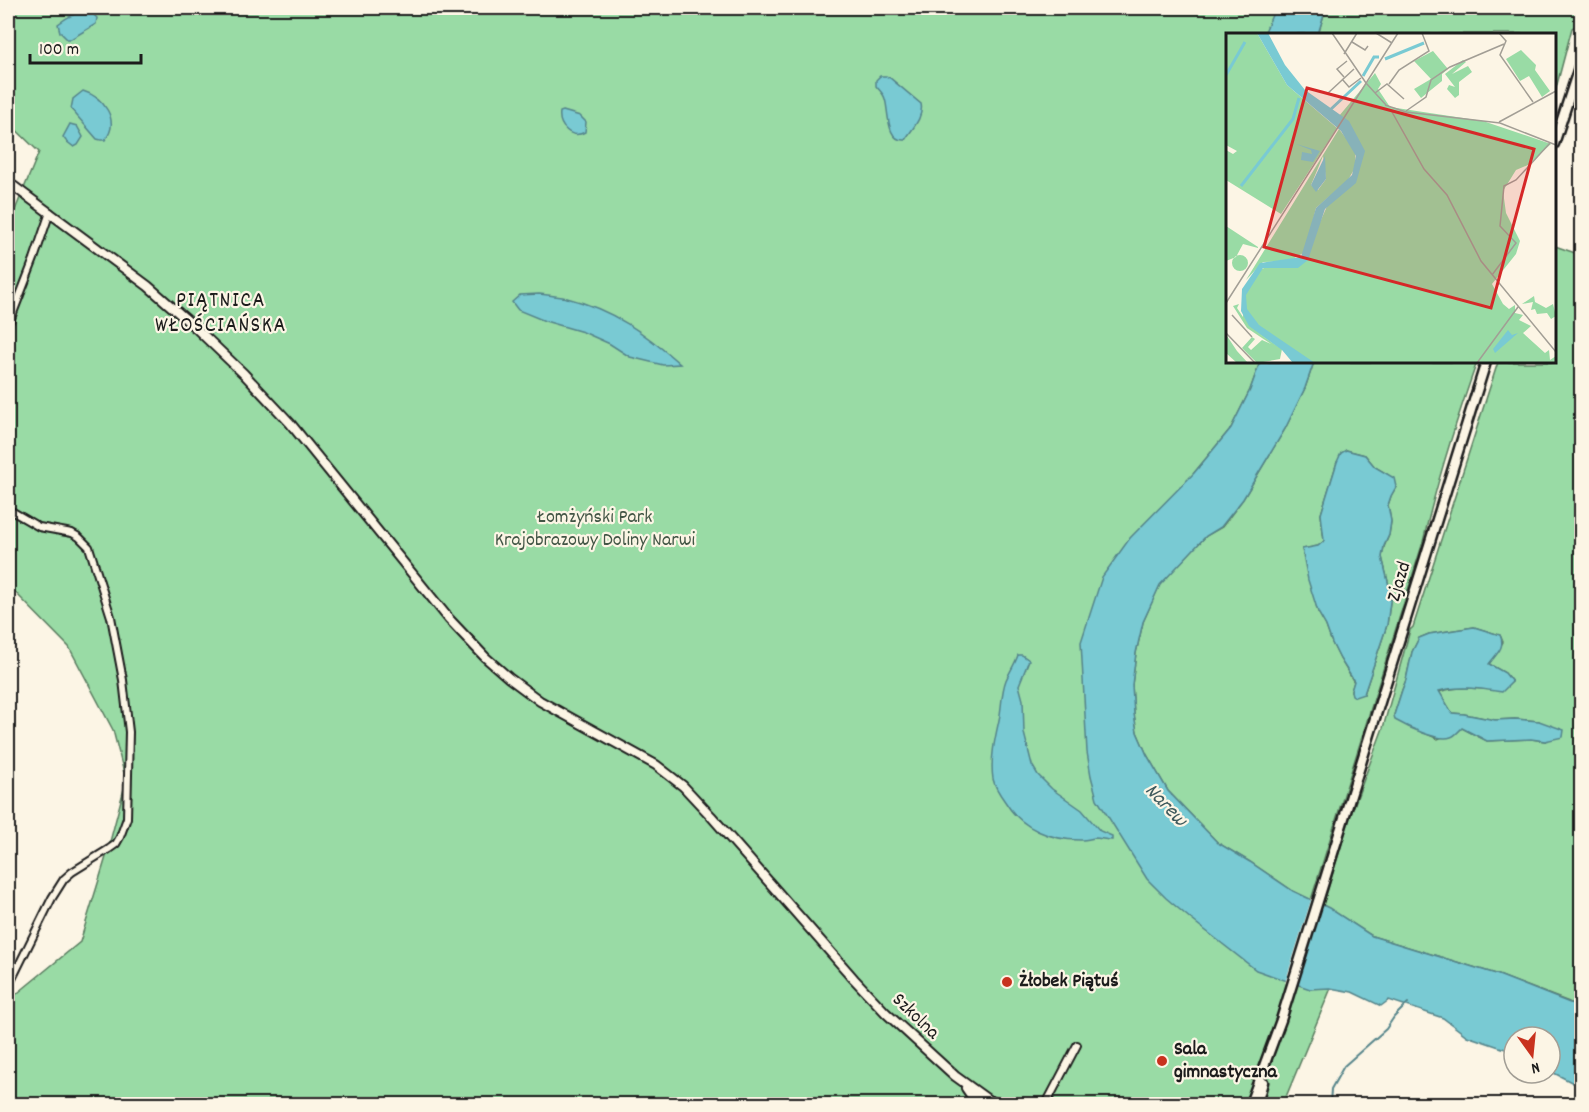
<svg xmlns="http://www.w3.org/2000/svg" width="1589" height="1112" font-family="Dekko,sans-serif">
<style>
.green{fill:#99dba5;stroke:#5a7c60;stroke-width:1.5;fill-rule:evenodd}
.water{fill:#79cad3;stroke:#54848a;stroke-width:1.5}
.pier{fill:#fcf5e5}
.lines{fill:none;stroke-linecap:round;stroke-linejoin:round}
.stream{stroke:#54848a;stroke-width:2}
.minor-casing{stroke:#1c1c1c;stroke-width:10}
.tertiary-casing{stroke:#1c1c1c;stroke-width:12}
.secondary-casing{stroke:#1c1c1c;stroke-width:13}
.primary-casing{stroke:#1c1c1c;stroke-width:14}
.minor{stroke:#fcf5e5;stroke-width:6}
.tertiary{stroke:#fcf5e5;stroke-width:8}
.secondary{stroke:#fcf5e5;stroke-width:8}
.primary{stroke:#fdde96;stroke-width:9}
.poi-dot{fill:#c8321e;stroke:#fcf5e5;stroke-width:2}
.labels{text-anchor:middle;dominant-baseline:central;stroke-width:4.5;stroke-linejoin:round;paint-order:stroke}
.park-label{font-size:20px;fill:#425545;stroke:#fcf5e5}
.street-label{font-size:20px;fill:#1c1c1c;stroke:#fcf5e5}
.poi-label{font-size:20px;font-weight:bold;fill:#1c1c1c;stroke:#fcf5e5;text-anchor:start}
.water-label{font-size:21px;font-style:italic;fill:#3d595c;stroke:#fcf5e5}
.quarter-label{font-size:22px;letter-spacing:1.5px;fill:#1c1c1c;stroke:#fcf5e5}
.inset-river{fill:none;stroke:#79cad3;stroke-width:3}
.inset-road{fill:none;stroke:#a29e95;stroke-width:1.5}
.view{fill:#d62828;fill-opacity:0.15;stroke:#d62828;stroke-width:3}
.inset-edge{fill:none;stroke:#1c1c1c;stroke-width:3}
</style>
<rect width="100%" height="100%" fill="#fcf5e5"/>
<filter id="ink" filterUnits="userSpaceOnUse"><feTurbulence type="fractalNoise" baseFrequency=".0167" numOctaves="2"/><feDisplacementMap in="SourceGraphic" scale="12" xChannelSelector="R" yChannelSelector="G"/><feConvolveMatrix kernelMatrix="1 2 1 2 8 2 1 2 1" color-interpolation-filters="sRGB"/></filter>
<g filter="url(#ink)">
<!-- green -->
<path class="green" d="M8 8H1292L1288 34H1228V362H1260L1250 390 1231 428 1194 473 1111 615 1138 821 1331 988 1283 1104H8V1001L80 942 106 857 126 781 113 730 69 647 8 585V227L39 152 8 122Z
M1326 8H1581V23L1572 28 1555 92 1554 34H1318Z
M1555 246 1581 255V1009L1569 1002 1496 974 1372 936 1323 905 1351 814 1383 728 1410 630 1413 627 1498 362H1554ZM1474 627 1500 635 1503 642 1489 664 1505 673 1512 682 1502 691C1481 689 1459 685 1439 692L1452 713 1464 714 1495 720 1515 719 1539 721 1545 741 1531 739 1487 741 1462 728 1438 739 1420 731 1394 715 1402 690 1406 680 1412 652 1419 638 1429 634Z
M1314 362H1477C1456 421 1437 481 1423 542L1311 900 1293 891 1250 862 1218 843 1168 791 1147 755 1137 732 1134 714 1132 685 1136 653 1143 622 1160 584 1206 536 1222 527 1243 499 1285 429 1305 388ZM1346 450 1365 455 1375 467 1387 474 1396 487 1391 496 1388 505 1391 522 1389 535 1384 547 1382 557 1391 594 1387 625 1364 694 1351 691 1354 682 1340 659 1332 643 1326 626 1318 612 1302 549 1318 546 1324 541 1321 514 1337 462Z"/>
<!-- water -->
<path class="water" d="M1275 8H1326L1318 34H1264Z
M89 10 97 18 96 24 71 39H67L60 32 58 24C68 16 76 13 89 10Z
M880 76H886L890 78 921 104C924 117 912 129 905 140 886 142 889 111 885 99 884 94 879 90 876 86V80Z
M83 91C103 97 121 120 105 140H101L97 139 71 109 73 99Z
M563 111 580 116 586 122 585 132C571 140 558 126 560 112Z
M70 124 77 126 83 137 78 145 74 147 66 141 63 137Z
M539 294C548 295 558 296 567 298 613 310 645 333 680 364L663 365 630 357 610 344 583 332 545 321 518 310 512 302 520 295Z
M1260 362H1314L1305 388 1285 429 1243 499 1221 527 1206 536 1160 585 1143 622 1136 653 1132 685 1134 714 1137 732 1147 755 1168 791 1218 843 1250 862 1293 891 1329 908 1372 936 1496 974 1580 1007 1582 1009 1581 1087 1550 1071V1037H1514V1052L1467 1036 1443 1018 1389 1000 1381 1006 1352 992 1330 988 1310 989 1256 970 1192 920 1166 898 1147 879 1097 799 1091 776 1087 752 1081 642 1102 577 1130 538 1194 473 1231 428 1250 390Z
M1346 450 1365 455 1375 467 1394 478 1396 487 1391 496 1388 505 1391 521 1389 535 1384 546 1382 557 1391 594 1387 625 1364 694 1355 697 1352 695 1351 691 1354 681 1340 659 1332 643 1326 626 1318 612 1308 580 1302 549 1318 546 1324 541 1321 514 1337 462 1341 453Z
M1474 627 1500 635C1506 648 1496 654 1489 664L1505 673 1512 682 1502 692C1482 689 1459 685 1439 691L1452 713 1464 714 1495 720 1515 719 1539 721 1564 730 1563 737 1545 741 1531 739 1487 741 1462 728C1459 731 1455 736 1451 737 1439 742 1407 727 1395 720L1394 715 1402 690 1406 680 1412 652 1419 638 1429 634Z
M1018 655H1022L1029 660 1019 685 1023 700 1024 733 1032 765 1038 775 1052 789 1082 810 1100 831 1112 836V840C1106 840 1100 838 1094 838 1089 839 1085 840 1080 840 1051 840 1022 829 1006 803 1001 796 995 788 993 779 990 760 995 738 999 720 1002 707 1001 693 1006 680 1010 671 1015 664 1018 655Z"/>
<!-- pier -->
<path class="pier" d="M1312 897 1323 902 1297 988 1285 983Z"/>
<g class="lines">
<!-- stream -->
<path class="stream" d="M1330 1104 1331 1089 1344 1066 1386 1029 1394 1017 1408 1003"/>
<defs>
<path id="minor" d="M8 326 34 259 50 212
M8 509 39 527 72 533 79 537 89 547 111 617 123 680 129 732 127 818 120 837 116 844 109 849 72 872 64 879 52 898 8 987
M1046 1104 1077 1045"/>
<path id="tertiary" d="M8 182 148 286 197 329 244 374 290 423 449 619 485 657 509 678 540 701 656 765 683 786 711 816 854 979 886 1013 955 1076 991 1102
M966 1088 977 1104"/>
<path id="secondary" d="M1554 144 1582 58
M1250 1104 1281 1020 1486 362
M1257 1104 1263 1082"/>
<path id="primary" d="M981 1104 991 1102 995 1104"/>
</defs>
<!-- minor casing -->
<use href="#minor" class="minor-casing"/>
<!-- tertiary casing -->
<use href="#tertiary" class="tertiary-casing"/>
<!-- secondary casing -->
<use href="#secondary" class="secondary-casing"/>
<!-- primary casing -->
<use href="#primary" class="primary-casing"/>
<!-- minor -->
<use href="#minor" class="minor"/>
<!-- tertiary -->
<use href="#tertiary" class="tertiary"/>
<!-- secondary -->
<use href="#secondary" class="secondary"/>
<!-- primary -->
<use href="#primary" class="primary"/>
</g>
</g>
<!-- markers -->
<g class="poi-dot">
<circle cx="1007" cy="982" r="6"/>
<circle cx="1162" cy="1061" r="6"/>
</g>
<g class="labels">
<!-- park labels -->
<g class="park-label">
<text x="595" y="518">Łomżyński Park<tspan x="595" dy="23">Krajobrazowy Doliny Narwi</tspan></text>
</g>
<!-- street labels -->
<g class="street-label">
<text transform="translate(1400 582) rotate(-73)">Zjazd</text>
<text transform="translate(915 1017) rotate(44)">Szkolna</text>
</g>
<!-- poi labels -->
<g class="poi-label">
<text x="1019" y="982">Żłobek Piątuś</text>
<text x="1174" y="1050">Sala<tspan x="1174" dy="23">gimnastyczna</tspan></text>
</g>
<!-- water labels -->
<g class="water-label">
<text transform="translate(1165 806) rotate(46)">Narew</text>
</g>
<!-- quarter labels -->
<g class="quarter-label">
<text x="221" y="301">PIĄTNICA<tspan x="221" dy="25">WŁOŚCIAŃSKA</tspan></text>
</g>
</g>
<!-- overview -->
<g transform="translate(1226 33)">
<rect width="330" height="330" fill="#fcf5e5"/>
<path d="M0 0H31L61 52 111 95 55 181 0 147V117L7 121 11 118 0 112ZM295 17 310 32 309 37 324 58 316 64 303 43 294 48 280 26ZM207 18 222 36 216 41V48L195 65 188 56 205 46 188 28ZM237 27 240 29 226 41 242 33 246 39 233 49V62L229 65 221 56 223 52 229 54 219 41ZM149 40 155 51 152 56 164 74 257 88 325 111 302 132 290 137 277 158 280 180 294 208 290 221 266 251 277 271 283 276 289 272V280L297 282 293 287 305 293 297 300 319 320 323 317 324 327 330 323 329 330H78L30 299 56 316 54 326 31 330 16 315 26 304 29 306 22 314 25 317 36 307 45 311 21 295 7 273 13 271 11 275 17 284 19 254 32 238 44 232 76 230 102 171 130 144 134 114 113 83ZM113 96 129 117 130 133 122 147 90 175 79 219 63 228 37 229 20 247ZM97 123 100 146 92 157 85 152ZM0 193 32 214V215L17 211 10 224 0 228ZM6 230a8 8 0 1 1 16 0a8 8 0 1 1-16 0ZM308 263 309 269 320 275 327 271 330 283 325 286 321 280 311 281 309 276 305 277 307 269 296 271ZM1 303 11 318 22 330H11L0 320Z" fill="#99dba5" fill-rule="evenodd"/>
<path d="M31 0H42L59 32 79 57 123 88 139 118 130 150 99 176 82 227 72 235H37L20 262 21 276 33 292 89 330H67L56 317 23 293 15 278 16 256 34 230 75 224 90 175 126 142 130 123 115 98 61 52ZM70 111 94 118 87 129 75 127 76 119 86 121 85 117ZM99 123 100 146 90 159 85 152ZM282 297 286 302 292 300 269 320 267 316Z" fill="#79cad3"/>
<path class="inset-river" d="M159 26 198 10M0 42 19 9M137 43 148 24H153M104 77 135 48M15 153 67 86 73 65"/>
<path class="inset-road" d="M106 0 140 50M150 0 166 10M273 0 280 8 274 22 307 69M126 9 139 17 142 13M118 21 131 0M118 44 111 36 121 28M116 46 123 54 135 45M140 50 160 72M163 51 173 37 203 18 196 0M149 60 161 51 178 66M101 61 128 36M159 72 180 79 274 90 330 112M180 78 200 64 205 47 224 34 278 11M166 79 198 136 221 162 255 228 330 319M273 89 330 58M266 242 290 210 274 193 278 153 290 147 324 110M0 270 172 0M6 282 26 304M0 300 29 330M251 330 292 274"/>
<path class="view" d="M81 55 308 116 265 275 38 214Z"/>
<rect width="330" height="330" class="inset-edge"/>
</g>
<!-- margin -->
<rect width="1589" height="1112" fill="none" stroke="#fcf5e5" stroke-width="30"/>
<rect x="15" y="15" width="1559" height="1082" fill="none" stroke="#1c1c1c" stroke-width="2" filter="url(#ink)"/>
<!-- north arrow -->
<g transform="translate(1532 1055) rotate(165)"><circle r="28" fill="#fcf5e5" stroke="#a29e95" stroke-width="1.5"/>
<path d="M0-4.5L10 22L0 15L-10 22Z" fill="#c8321e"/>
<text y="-9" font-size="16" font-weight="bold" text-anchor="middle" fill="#1c1c1c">N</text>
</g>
<!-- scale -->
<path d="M30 54v9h111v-9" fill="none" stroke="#1c1c1c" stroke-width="3"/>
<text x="39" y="54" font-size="18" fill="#1c1c1c" stroke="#fcf5e5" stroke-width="4.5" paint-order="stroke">100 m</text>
</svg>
